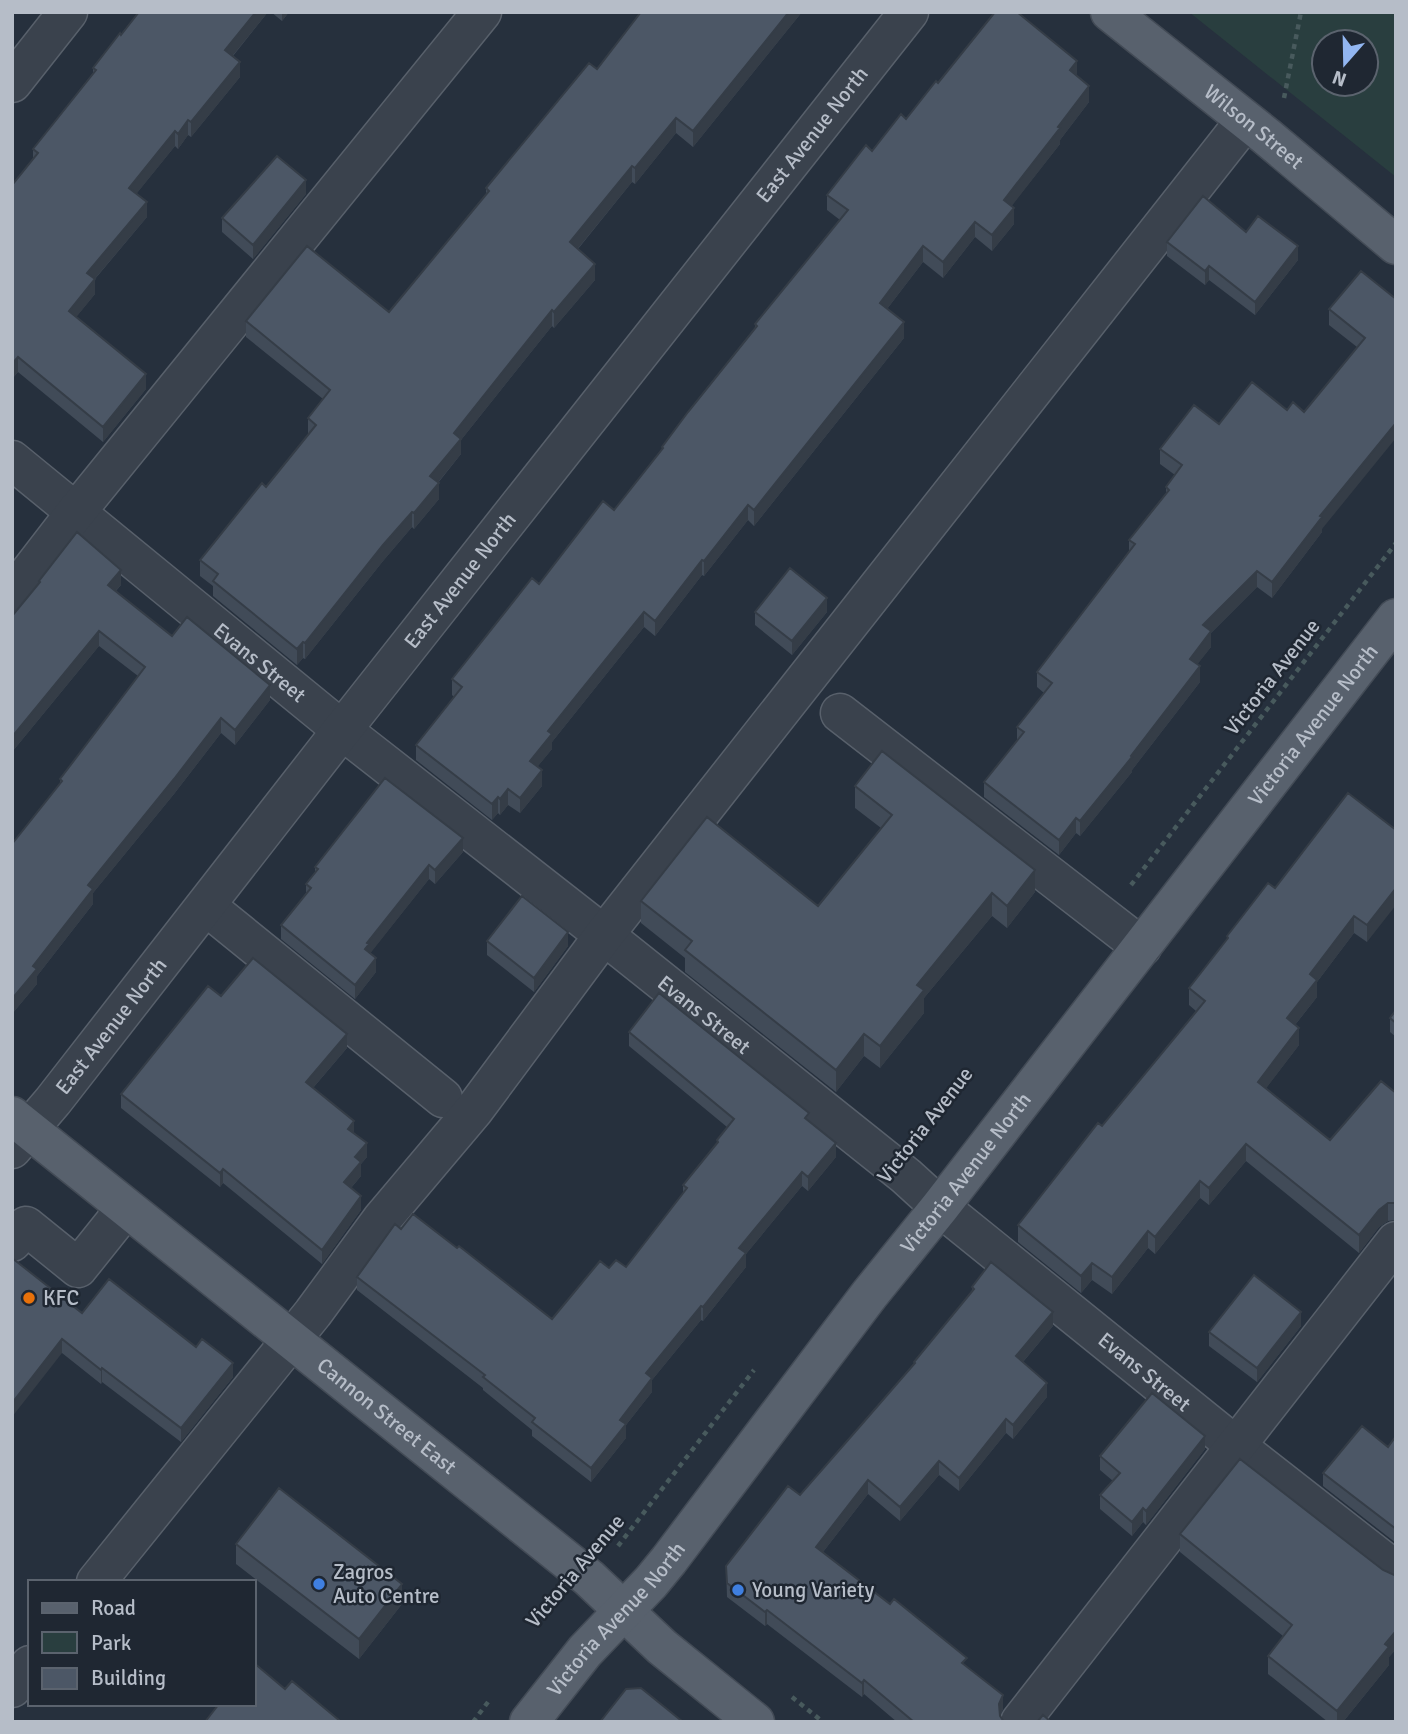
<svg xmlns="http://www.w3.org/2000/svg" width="1408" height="1734" font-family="Signika,sans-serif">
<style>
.green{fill:#293e3f;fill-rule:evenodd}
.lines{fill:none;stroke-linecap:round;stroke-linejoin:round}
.minor-casing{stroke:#58606b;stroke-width:41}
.major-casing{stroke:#434b56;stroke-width:41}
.path{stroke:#485a5d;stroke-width:4.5;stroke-dasharray:5 5;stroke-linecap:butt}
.minor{stroke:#3a424d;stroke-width:38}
.major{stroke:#58616d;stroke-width:38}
.wall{fill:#414b58}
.shaded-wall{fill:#353d47}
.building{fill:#4c5766;stroke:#353d47;stroke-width:2}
.food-dot{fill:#e8710a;stroke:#1f2732;stroke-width:2.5}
.shop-dot{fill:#3f7fe0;stroke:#1f2732;stroke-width:2.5}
.labels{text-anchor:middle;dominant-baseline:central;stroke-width:5;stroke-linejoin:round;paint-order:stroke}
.street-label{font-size:21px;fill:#b6bdc8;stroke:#1f2732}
.poi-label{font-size:21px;fill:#b6bdc8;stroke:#1f2732;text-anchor:start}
</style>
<rect width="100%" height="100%" fill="#26303d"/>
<!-- green -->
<path class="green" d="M1189 12H1396V177ZM1324 42H1366V84H1324Z"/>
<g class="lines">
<defs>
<g id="minor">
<path d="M12 83 68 12"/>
<path id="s1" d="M12 460 342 730 604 935 906 1176 940 1207 1236 1446 1396 1571"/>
<path d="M12 595 76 512 482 12"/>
<path d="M840 713 1142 947"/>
<path d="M206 906 443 1098"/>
<path id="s2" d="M12 1149 53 1101 342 730 909 12"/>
<path d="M12 1242 26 1226 78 1268 126 1208"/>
<path d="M96 1582 313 1313 382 1219 474 1110 604 935 1245 121"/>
<path d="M12 1688 30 1665"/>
<path d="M1020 1722 1396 1241"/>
</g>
<g id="major">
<path id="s3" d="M1110 12 1266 136 1396 245"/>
<path id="s4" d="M12 1116 589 1578 662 1647 755 1722"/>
<path id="s5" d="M529 1722 585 1651 651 1582 669 1560 869 1295 940 1207 1396 618"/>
</g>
</defs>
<!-- minor casing -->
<use href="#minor" class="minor-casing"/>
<!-- major casing -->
<use href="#major" class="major-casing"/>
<!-- path -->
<path class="path" d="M1284 98 1301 12
M1131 885 1396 543
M618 1546 754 1370
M792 1697 823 1722
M473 1722 491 1698"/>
<!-- minor -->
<use href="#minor" class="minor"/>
<!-- major -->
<use href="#major" class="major"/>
</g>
<!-- wall -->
<path class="wall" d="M139 12H268L233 56 240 77 191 137 188 135 178 149 175 146 136 194 147 217 95 279V294L76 317 146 389 103 442 18 372 12 379V185L33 159V149L93 73V68Z
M271 12H289L282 21Z
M641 12H802L693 147 676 133 635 184 632 182 578 249 595 280 554 328 552 326 461 440V454L438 483 439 499 414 529 412 527 383 561 305 659 303 658 297 665 213 596V586L200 576V560L266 487 309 435 308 434V418L323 399 246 337V321L389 312 486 194V188L597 69Z
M1077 77 1089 102 1060 140V144L1011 206 1014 224 992 251 975 237 943 278 923 262 887 309 904 338 754 526 748 520 704 576 702 575 655 636 644 627 552 742V749L537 767 542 786 520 813 508 805 500 815 498 813 492 820 416 760V745L454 697 452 695V679L539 584 614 510 662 450V447L755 329V324L840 220 827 210V195L906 119 938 83Z
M306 194 253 259 222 232V218Z
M1246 232 1298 260 1255 315 1209 280 1205 285 1167 256V242Z
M1396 299 1322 529V532L1272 598 1257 587 1211 633V647L1197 664 1200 682 1132 770V772L1080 836 1076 833 1059 855 984 797V782L1017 740V727L1044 693 1037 687V672L1129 551V540L1166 494V487L1175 475 1160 464V449L1219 424 1287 410 1304 412 1357 347 1329 325V309Z
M39 581 121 585 116 591 172 636 270 700 235 745 221 733 174 794 93 893V904L37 976V984L12 1014V844L60 785V779L138 676 99 646 12 752V616L39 584Z
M755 612H827L792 655 755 625Z
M855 786 1035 892 1007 928 992 916 924 998V1013L880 1068 864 1056 836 1092 685 972V958L641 923V901L818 906 881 828 855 808Z
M1396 830 1367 942 1354 933 1317 982V997L1295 1025 1299 1045 1266 1088 1330 1140 1396 1093V1220L1388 1221 1379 1227 1359 1253 1246 1161 1209 1205 1200 1198 1155 1254 1148 1248 1112 1294 1092 1280 1081 1293 1018 1242V1225L1102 1126 1196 1011 1189 1005V988L1227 940V936L1275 888Z
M463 852 435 884 429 879 370 953 376 972 355 999 281 939V925L306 893V884L315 872V867Z
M487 941 568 946 534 992 487 955Z
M221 996 347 1048 313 1088 354 1133 367 1157 361 1164V1176L351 1188 361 1210 322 1264 223 1183 220 1187 121 1108V1094Z
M1396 1010V1037L1390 1032V1018Z
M629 1032 809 1121 836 1157 808 1191 802 1186 746 1254V1267L703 1321 701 1320 652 1380V1392L626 1425V1438L591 1482 532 1436V1430L483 1390V1388L357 1290V1277L401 1229 457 1248 552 1319 609 1268 626 1267 683 1194V1185L717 1143V1140L727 1127 629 1046Z
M12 1258 82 1313 233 1377 181 1442 102 1382 101 1384 62 1353Z
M972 1287 1053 1326 1023 1362 1047 1397 1013 1439 1006 1433 959 1491 939 1475 900 1521 868 1494 823 1552 967 1667 1003 1709 1000 1716 1004 1722H897L864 1694 862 1697 767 1624 765 1626 727 1597 726 1566 800 1495 914 1365V1362L972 1292Z
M1301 1326 1257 1382 1209 1346V1332Z
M1396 1436V1543L1323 1486V1473L1388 1447Z
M1205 1449 1146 1525 1143 1522 1132 1536 1100 1509V1495L1113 1481 1100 1470V1456Z
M1180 1534 1383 1570 1394 1575 1396 1574V1649L1389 1657V1665L1343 1722H1328L1268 1674V1656L1283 1636 1180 1552Z
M236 1544 402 1604 359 1659 236 1564Z"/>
<!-- shaded-wall -->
<path class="shaded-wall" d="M256 12H268L225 65V50Z
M282 12H289L282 21Z
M789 12H802L693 147V131Z
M1077 61V77L1070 70Z
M240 62V77L191 137V122Z
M1089 86V102L1060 140V144L1004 216V200L1058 127Z
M676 118V133L635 184V168Z
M188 120V135L178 149V134Z
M175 131V146L129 203V188Z
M632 166V182L570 258V242Z
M306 180V194L253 259V245Z
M147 202V217L87 288V273Z
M1014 208V224L992 251V235Z
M975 222V237L943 278V262Z
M923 246V262L880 318V303Z
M1298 246V260L1255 315V302Z
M595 264V280L554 328V312Z
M1209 266V280L1205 285V271Z
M95 279V294L69 326V311Z
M552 310V326L461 440V454L430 492V476L454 433Z
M904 322V338L754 526V510Z
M18 357V372L12 379V364Z
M146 374V389L103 442V427Z
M1396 423V438L1322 529V532L1272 598V582L1320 516Z
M439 483V499L414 529V513Z
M748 505V520L704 576V561Z
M412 512V527L383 561 305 659V643L383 545Z
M702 560V575L655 636V621Z
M121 570V585L108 599V585Z
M1257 571V587L1211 633V647L1190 674V659L1203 625Z
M827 598V612L792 655V641Z
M644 612V627L552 742V749L530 776V761L548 731Z
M99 631V646L12 752V737Z
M303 642V658L297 665V649Z
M1200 666V682L1132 770V772L1080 836V821Z
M270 685V700L235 745V730Z
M221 718V733L174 794 93 893V904L37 976V984L12 1014V999L33 966 88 885Z
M542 770V786L520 813V798Z
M508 789V805L500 815V799Z
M498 797V813L492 820V804Z
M1076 818V833L1059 855V840Z
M463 838V852L435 884V870Z
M429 865V879L369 955 365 949 367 943Z
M1035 870V892L1007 928V906Z
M1396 888V905L1367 942V925Z
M992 893V916L924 998V1013L880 1068V1046L917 985Z
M1354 916V933L1317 982V997L1287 1035V1018L1310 974Z
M568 932V946L534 992V978Z
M376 958V972L355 999V985Z
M1299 1028V1045L1258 1099V1082Z
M347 1034V1048L306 1096V1082Z
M864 1034V1056L836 1092V1070Z
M354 1121V1135L348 1129Z
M367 1143V1157L361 1164V1176L344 1196V1182L355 1157Z
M836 1143V1157L808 1191V1177Z
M1246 1144V1161L1209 1205V1188Z
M223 1169V1183L220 1187V1173Z
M802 1172V1186L746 1254V1267L703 1321V1307L739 1248Z
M1200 1181V1198L1155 1254V1237Z
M361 1196V1210L322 1264V1250Z
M1388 1203V1221L1379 1227 1359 1253V1235L1379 1210Z
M1148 1231V1248L1112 1294V1277Z
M1092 1263V1280L1081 1293V1276Z
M701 1306V1320L652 1380V1392L626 1425V1438L591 1482V1468L646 1373Z
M1053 1312V1326L1016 1370V1356Z
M1301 1312V1326L1257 1382V1368Z
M62 1339V1353L12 1417V1403Z
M233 1363V1377L181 1442V1428Z
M102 1368V1382L101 1384V1370Z
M1047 1383V1397L1013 1439V1425Z
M1006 1419V1433L959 1491V1478Z
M1205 1436V1449L1146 1525V1511Z
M939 1461V1475L900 1521V1507Z
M868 1480V1494L816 1561V1547Z
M1143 1508V1522L1132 1536V1522Z
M402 1584V1604L359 1659V1639Z
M767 1610V1624L765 1626V1612Z
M1396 1631V1649L1389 1657V1665L1343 1722H1337V1711Z
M864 1680V1694L862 1697V1683Z
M1003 1695V1709L999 1718V1704Z"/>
<!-- building -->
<path class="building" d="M139 12H256L225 50 240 62 191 122 188 120 178 134 175 131 129 188 147 202 87 273 95 279 69 311 146 374 103 427 18 357 12 364V185L38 153 33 149 96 70 93 68 120 33 121 35Z
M641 12H789L693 131 676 118 635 168 632 166 570 242 595 264 554 312 552 310 454 433 461 439 430 476 439 483 414 513 412 512 383 545 305 643 303 642 297 649 213 581 218 574 200 560 262 483 266 487 316 425 308 418 330 390 246 321 307 246 389 312 489 191 486 188 589 63 597 69Z
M995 12H1017L1077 61 1070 70 1089 86 1058 127 1060 128 1004 200 1014 208 992 235 975 222 943 262 923 246 880 303 904 322 754 510 748 505 704 561 702 560 655 621 644 612 548 731 552 734 530 761 542 770 520 798 508 789 500 799 498 797 492 804 416 745 462 687 452 679 532 578 539 584 603 501 614 510 663 448 662 447 688 412 757 326 755 324 848 210 827 195 866 145 872 151 901 114 906 119 936 81 938 83Z
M277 156 306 180 253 245 222 218Z
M1203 196 1246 232 1258 216 1298 246 1255 302 1209 266 1205 271 1167 242Z
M1361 271 1396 299V423L1320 516 1322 517 1272 582 1257 571 1203 625 1211 631 1190 659 1200 666 1131 756 1132 757 1080 821 1076 818 1059 840 984 782 1024 732 1017 727 1052 683 1037 672 1135 544 1129 540 1169 490 1166 487 1182 465 1160 449 1194 405 1219 424 1252 382 1287 410 1293 402 1304 412 1365 338 1329 309Z
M77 532 121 570 108 585 172 636 187 617 270 685 235 730 221 718 174 779 88 885 93 889 33 966 37 969 12 999V844L62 781 60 779 145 667 99 631 12 737V616L40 582 39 581Z
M790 568 827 598 792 641 755 612Z
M882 751 1035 870 1007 906 992 893 917 985 924 990 880 1046 864 1034 836 1070 685 950 692 941 641 901 707 817 818 906 892 815 855 786Z
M385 778 463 838 435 870 429 865 367 943 369 944 365 949 376 958 355 985 281 925 311 888 306 884 318 869 315 867Z
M1348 793 1396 830V888L1367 925 1354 916 1310 974 1317 980 1287 1018 1299 1028 1258 1082 1330 1140 1381 1081 1396 1093V1203H1388L1379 1210 1359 1235 1246 1144 1209 1188 1200 1181 1155 1237 1148 1231 1112 1277 1092 1263 1081 1276 1018 1225 1098 1123 1102 1126 1205 1001 1189 988 1228 938 1227 936 1268 883 1275 888Z
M522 896 568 932 534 978 487 941Z
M253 958 347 1034 306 1082 354 1121 348 1129 367 1143 355 1157 361 1162 344 1182 361 1196 322 1250 223 1169 220 1173 121 1094 208 986 221 996Z
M659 993 809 1113 805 1118 836 1143 808 1177 802 1172 739 1248 746 1253 703 1307 701 1306 646 1373 652 1378 620 1420 626 1424 591 1468 532 1422 535 1418 483 1377 485 1375 357 1277 395 1224 401 1229 413 1214 457 1248 459 1246 552 1319 600 1261 609 1268 616 1260 626 1267 687 1188 683 1185 718 1142 717 1140 734 1119 629 1032Z
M1396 1010V1023L1390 1018Z
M12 1258 82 1313 109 1279 196 1347 202 1339 233 1363 181 1428 102 1368 101 1370 62 1339 12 1403Z
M991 1262 1053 1312 1016 1356 1047 1383 1013 1425 1006 1419 959 1478 939 1461 900 1507 868 1480 816 1547 890 1604 894 1599 967 1658 962 1663 1003 1695 999 1704 1000 1716 1004 1722H914L864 1680 862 1683 767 1610 765 1612 727 1583 726 1566 788 1486 800 1495 862 1424 915 1363 914 1362 974 1289 972 1287Z
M1254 1275 1301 1312 1257 1368 1209 1332Z
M1152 1393 1205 1436 1146 1511 1143 1508 1132 1522 1100 1495 1120 1473 1100 1456Z
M1362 1426 1388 1447 1396 1436V1529L1323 1473Z
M1240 1459 1383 1570 1394 1575 1396 1574V1631L1385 1644 1389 1647 1337 1711 1268 1656 1292 1625 1180 1534Z
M279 1488 402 1584 359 1639 236 1544Z
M254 1663 285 1689 292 1681 340 1721V1722H205L219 1704H254Z
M641 1688 683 1722H600L626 1689Z
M1043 1715 1051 1722H1037Z"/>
<!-- markers -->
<circle class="food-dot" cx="29" cy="1298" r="7"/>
<g class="shop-dot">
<circle cx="319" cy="1584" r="7"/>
<circle cx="738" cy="1590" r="7"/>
</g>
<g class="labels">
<!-- street labels -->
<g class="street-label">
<text stroke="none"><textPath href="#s3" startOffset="184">Wilson Street</textPath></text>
<text stroke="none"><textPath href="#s2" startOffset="1292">East Avenue North</textPath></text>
<text stroke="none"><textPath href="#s2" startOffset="724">East Avenue North</textPath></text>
<text stroke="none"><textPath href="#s1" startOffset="320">Evans Street</textPath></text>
<text transform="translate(1272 677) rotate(-52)">Victoria Avenue</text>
<text stroke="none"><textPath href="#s5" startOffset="1269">Victoria Avenue North</textPath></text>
<text stroke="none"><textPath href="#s1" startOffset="887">Evans Street</textPath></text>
<text stroke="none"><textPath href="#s2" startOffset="158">East Avenue North</textPath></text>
<text transform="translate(925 1125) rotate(-52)">Victoria Avenue</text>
<text stroke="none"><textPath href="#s5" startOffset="702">Victoria Avenue North</textPath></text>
<text stroke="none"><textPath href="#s1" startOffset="1454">Evans Street</textPath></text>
<text stroke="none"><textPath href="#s4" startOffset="480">Cannon Street East</textPath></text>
<text transform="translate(575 1571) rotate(-50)">Victoria Avenue</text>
<text stroke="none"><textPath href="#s5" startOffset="135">Victoria Avenue North</textPath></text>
</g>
<!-- poi labels -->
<g class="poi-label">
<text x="43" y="1298">KFC</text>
<text x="333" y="1572">Zagros<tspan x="333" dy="24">Auto Centre</tspan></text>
<text x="752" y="1590">Young Variety</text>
</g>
</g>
<!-- border -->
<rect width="1408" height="1734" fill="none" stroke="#b6bdc8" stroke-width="28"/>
<!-- legend -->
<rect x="28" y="1580" width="228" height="126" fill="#1f2732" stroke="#5b636e" stroke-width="2"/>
<rect x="42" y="1603" width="35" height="10" fill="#58616d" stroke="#5b636e" stroke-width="2"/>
<text x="91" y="1615" font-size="21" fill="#b6bdc8">Road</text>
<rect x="42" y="1632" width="35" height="21" fill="#293e3f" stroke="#5b636e" stroke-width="2"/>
<text x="91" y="1650" font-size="21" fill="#b6bdc8">Park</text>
<rect x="42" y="1668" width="35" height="21" fill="#4c5766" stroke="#5b636e" stroke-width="2"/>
<text x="91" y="1685" font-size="21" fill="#b6bdc8">Building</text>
<!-- north arrow -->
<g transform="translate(1345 63) rotate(200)"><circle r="33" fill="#1f2732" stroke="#5b636e" stroke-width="2"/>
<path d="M0-5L12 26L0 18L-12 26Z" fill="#92b6f1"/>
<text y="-10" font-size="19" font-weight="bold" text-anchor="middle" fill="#b6bdc8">N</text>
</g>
</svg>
